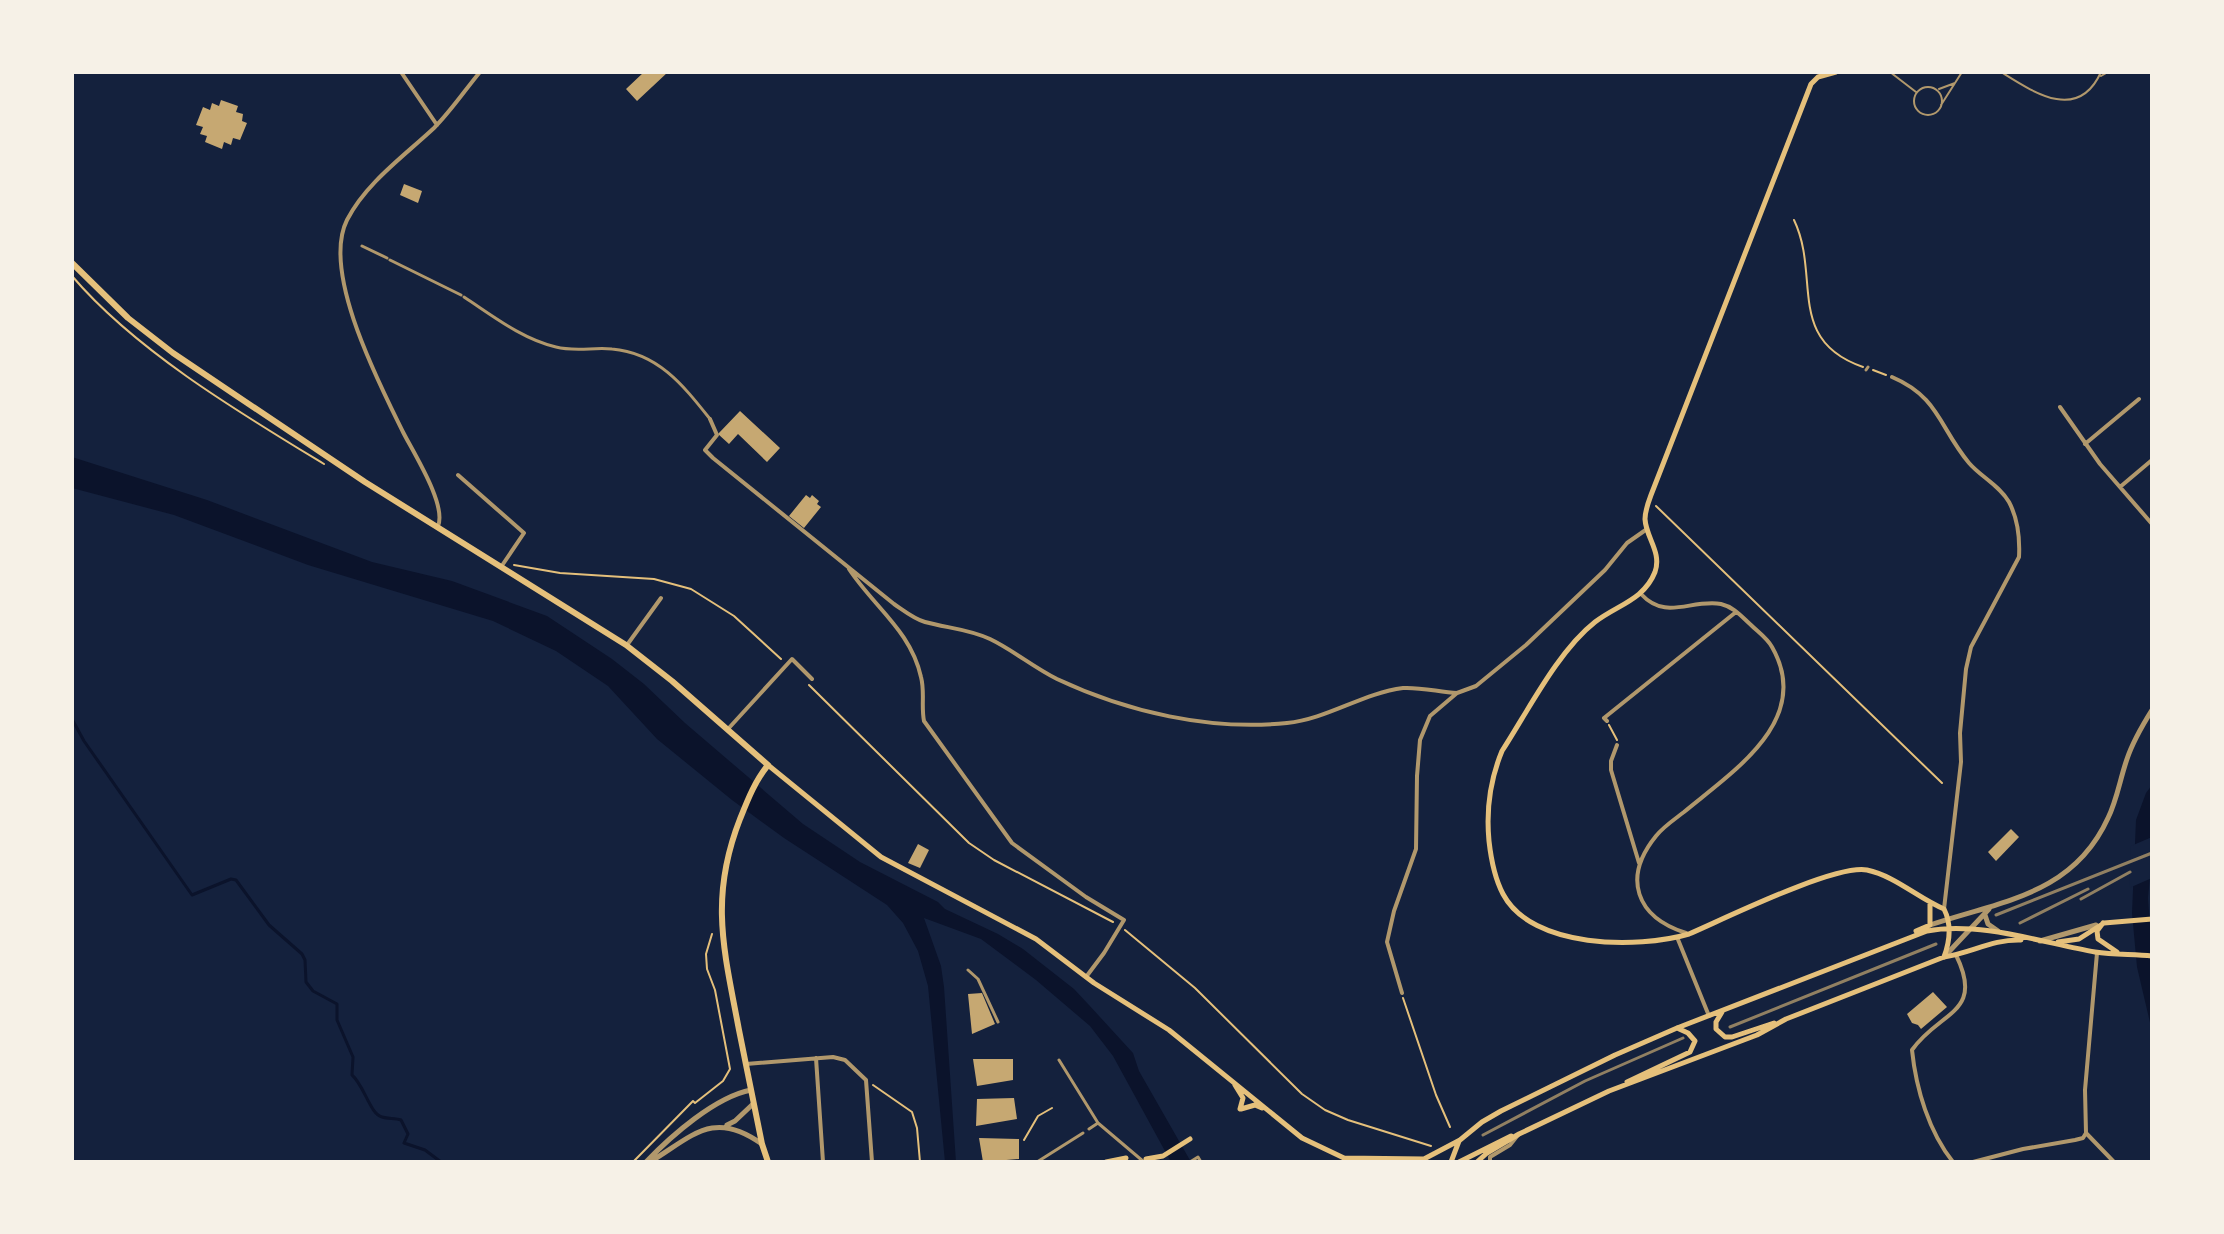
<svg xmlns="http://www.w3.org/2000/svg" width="2224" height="1234" font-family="'Crimson Pro',serif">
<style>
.water{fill:#0b132b}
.pier{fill:#14213d}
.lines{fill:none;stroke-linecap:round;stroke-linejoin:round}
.stream{stroke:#0b132b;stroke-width:3}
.building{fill:#c6a872}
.path{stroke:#e5c07b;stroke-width:2}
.service{stroke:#b1986c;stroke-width:2}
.pedestrian{stroke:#b1986c;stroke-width:3}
.minor{stroke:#b1986c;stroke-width:4}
.tertiary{stroke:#b1986c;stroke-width:5}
.secondary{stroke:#e5c07b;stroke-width:5}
.primary{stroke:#e5c07b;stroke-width:6}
.rail{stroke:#918062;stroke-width:3}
</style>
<rect width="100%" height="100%" fill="#14213d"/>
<!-- water -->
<path class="water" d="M72 457 207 500 372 562 452 581 547 616 612 659 644 684 685 723 803 824 860 862 938 902 945 909 998 934 1023 949 1074 989 1089 1005 1133 1053 1139 1071 1191 1162H1171L1113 1056 1090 1026 1036 980 981 939 924 918 941 966 944 987 956 1162H945L928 986 918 951 903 923 887 905 784 838 732 800 657 739 608 686 556 651 493 621 308 565 174 515 72 488Z
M2152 785V857L2148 898 2152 954V1031L2137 967 2132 913 2136 820 2146 793Z"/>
<!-- pier -->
<path class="pier" d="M2152 837V878L2129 888 2131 846Z"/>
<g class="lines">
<!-- stream -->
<path class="stream" d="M72 719 84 741 192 895 231 879 236 880 269 925 302 954 305 960 306 982 313 991 337 1004V1020L353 1057 352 1075C364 1085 370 1114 382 1117 388 1119 395 1118 401 1120L408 1134 404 1143 425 1150 441 1162"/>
</g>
<!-- building -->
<path class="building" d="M644 72H668L637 101 626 89Z
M221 100 238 106 236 112 243 114 242 121 247 123 240 140 233 138 231 145 224 142 222 149 205 142 207 136 200 134 203 127 196 125 203 107 210 110 212 103 219 106Z
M404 184 422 191 418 203 400 195Z
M740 411 780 448 767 462 738 434 729 444 718 434Z
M806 495 810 498 812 495 819 501 817 504 821 507 804 528 789 516Z
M2011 829 2019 837 1996 861 1988 852Z
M918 844 929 850 920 868 908 863Z
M1933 992 1947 1007 1921 1029 1918 1025 1912 1023 1907 1014Z
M982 993 995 1024 972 1034 968 994Z
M973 1059H1013V1080L977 1086Z
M1014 1098 1017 1119 976 1126 977 1099Z
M979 1138 1019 1139V1159L983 1162Z"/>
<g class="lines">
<!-- path -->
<path class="path" d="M1794 220C1821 276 1785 340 1863 367
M72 276C136 351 240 413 324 464
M1873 370 1886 375
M1656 506 1942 783
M514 565 560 573 654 579 691 589 734 616 781 659
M809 685 969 843 994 860 1113 922
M1609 725 1617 740
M1125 930 1195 988 1302 1094 1325 1110 1348 1120 1431 1146
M1403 998 1436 1095 1450 1127
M873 1085 912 1112 917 1128 920 1162
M1024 1140 1038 1116 1052 1108
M633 1162 693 1101 695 1103 723 1081 730 1069 715 990 707 969 706 954 712 934"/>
<!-- service -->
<path class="service" d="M1890 72 1916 92
M2001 72C2033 92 2078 123 2101 72
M2101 76 2108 72
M1914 101a14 14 0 1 1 28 0a14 14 0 1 1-28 0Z
M1939 89 1955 83
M1941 105 1962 72"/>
<!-- pedestrian -->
<path class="pedestrian" d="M362 246 387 258
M390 260 461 295
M464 297C493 316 522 339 556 347 575 352 594 347 612 349 658 353 683 385 710 419
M1866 370 1868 367
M968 970 978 979 998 1022
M1059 1060 1098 1123 1144 1162
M1089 1129 1098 1123
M1037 1162 1083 1133
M1190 1162 1198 1157 1201 1162"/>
<!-- minor -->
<path class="minor" d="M401 72 437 125
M1892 377C1939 397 1939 427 1969 463 1981 477 1999 485 2009 502 2018 519 2020 538 2019 557L1971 647 1966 669 1960 733 1961 762 1944 909
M2060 407 2100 464 2152 524
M710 419 717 435 705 450 713 458 894 604C903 610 914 619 925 622 947 628 969 629 990 639 1013 650 1033 667 1057 679 1127 712 1210 731 1287 723 1327 719 1363 693 1403 688 1421 687 1439 692 1457 693
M2085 444 2139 399
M458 475 524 533 501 567
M2120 487 2152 460
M438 526C447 505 413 452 403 432 379 383 321 272 347 220 366 183 404 156 434 128 451 111 465 90 480 72
M849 569C874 607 911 631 921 677 925 692 921 706 924 721L1012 843 1086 897 1124 920 1104 953 1086 977
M1641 594C1666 621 1690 599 1721 604 1734 607 1742 617 1751 625 1758 632 1767 638 1772 647 1814 720 1732 772 1684 812 1675 819 1663 827 1656 836 1622 878 1636 917 1686 933
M627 645 661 598
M1607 721 1604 718 1736 612
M728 729 792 659 812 679
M1617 745 1611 761V770L1639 863
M1677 937 1709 1016
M1402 993 1387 942 1394 911 1416 849 1417 776 1420 740 1430 716 1457 693 1476 686 1526 645 1605 570 1627 543 1647 529
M816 1058 823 1162
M746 1064 833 1057 845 1060 866 1080 872 1162
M2086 1133 2085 1090 2097 953
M2086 1133 2114 1162
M1490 1162V1157L1510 1145 1518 1135
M1953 1162C1929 1132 1916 1089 1912 1050 1939 1011 1985 1014 1956 955
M1973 1162 2023 1149 2075 1140 2083 1138 2086 1133"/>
<!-- tertiary -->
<path class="tertiary" d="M1985 915 1988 924 1998 931
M1930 925C2001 901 2073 895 2108 818 2117 800 2120 779 2127 759 2133 741 2142 726 2152 710
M2040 941 2096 925
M1944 957 1989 909
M727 1125 735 1121 753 1104
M646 1162C671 1136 715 1097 751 1090
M650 1162C693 1136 713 1109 762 1144"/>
<!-- secondary -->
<path class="secondary" d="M1836 72 1818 77 1811 84 1651 495C1648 503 1645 511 1645 519 1646 538 1662 552 1655 572 1644 600 1617 605 1595 622 1558 651 1528 711 1502 751 1490 780 1486 810 1489 841 1491 859 1494 877 1503 894 1532 949 1638 949 1689 934 1724 919 1835 864 1867 870 1895 876 1918 898 1944 909 1952 925 1950 941 1944 957
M768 765 881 857 1036 939 1094 983 1169 1030 1302 1138 1344 1158 1424 1159 1460 1140 1482 1122 1501 1111 1615 1055 1677 1028 1927 931C1979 921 2044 943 2095 952 2114 955 2133 954 2152 956
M2103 923 2097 931 2098 939 2117 952
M1916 931 1930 925V904
M2058 942 2079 939 2104 923 2152 919
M1722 1012 1716 1022V1029L1725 1037H1732L1774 1023
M1627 1082 1690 1052 1695 1041 1688 1033 1677 1028
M1235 1085 1243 1098 1240 1109
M1241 1109 1255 1105 1262 1108
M1146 1159 1163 1156 1190 1139
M1106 1162 1126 1158
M1451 1162 1459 1141
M1459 1162 1511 1136
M1477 1162 1487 1153 1519 1134 1609 1091 1757 1035 1786 1019 1944 957C1971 953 1993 939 2021 940"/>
<!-- primary -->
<path class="primary" d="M72 263 128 318 173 353 365 482 626 645 672 681 768 765C755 781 748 799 740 819 709 898 724 950 739 1030 747 1068 754 1106 762 1144L768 1162"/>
<!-- rail -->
<path class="rail" d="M2081 899 2130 872
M1996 915 2152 853
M2020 923 2088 889
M1730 1027 1936 944
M1483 1135 1585 1081 1683 1038"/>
</g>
<!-- border -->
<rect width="2224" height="1234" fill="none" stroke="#f6f1e7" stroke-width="148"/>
</svg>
